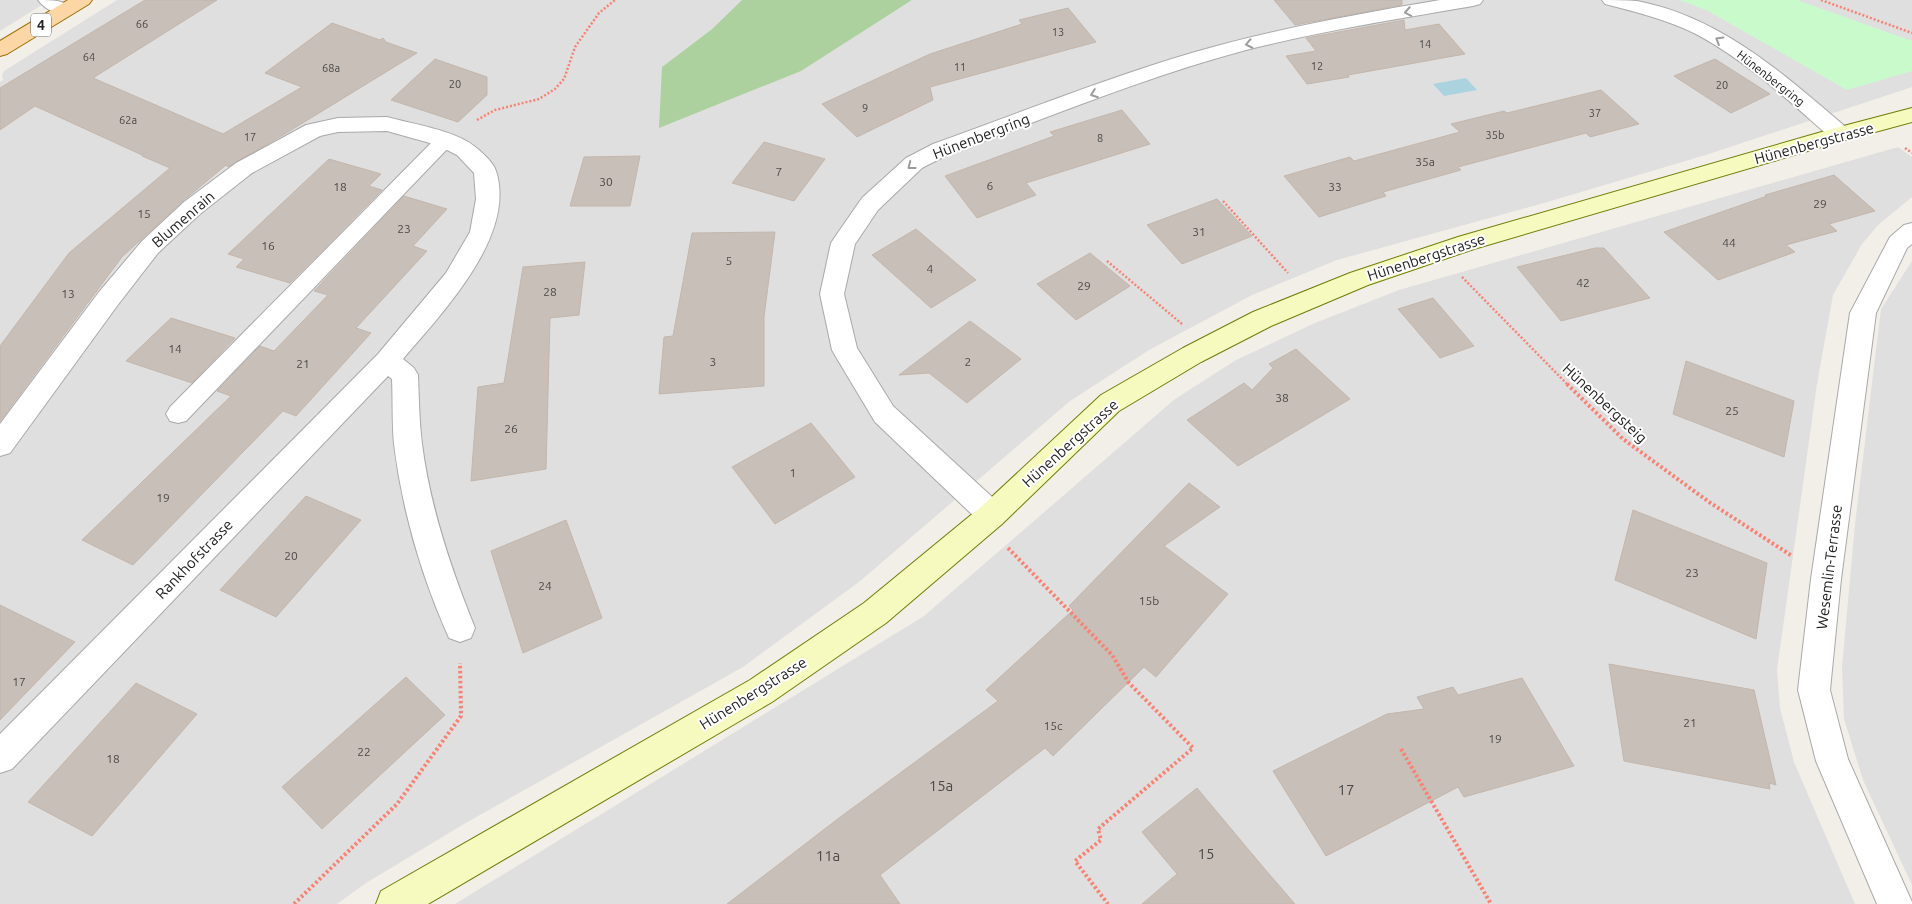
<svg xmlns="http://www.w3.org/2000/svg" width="1912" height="904" font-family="Ubuntu,sans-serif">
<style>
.residential{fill:#e0dfdf}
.forest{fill:#add19e}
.park{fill:#c8facc}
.water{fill:#aad3df}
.building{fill:#c7bfb8;stroke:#c4b6ab}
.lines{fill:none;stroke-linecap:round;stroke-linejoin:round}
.lane-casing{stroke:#a9a9a9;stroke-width:2}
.street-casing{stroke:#a9a9a9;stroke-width:2}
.secondary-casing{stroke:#707d05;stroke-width:2}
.primary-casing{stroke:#a06b00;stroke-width:2}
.path-far1{stroke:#fa8072;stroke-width:2.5;stroke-dasharray:2 2;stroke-linecap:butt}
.path{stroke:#fa8072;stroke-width:4;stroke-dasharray:2.5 2.5;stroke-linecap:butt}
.lane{fill:#fff;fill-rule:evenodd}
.street{fill:#fff;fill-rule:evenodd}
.secondary{fill:#f7fabf;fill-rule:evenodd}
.primary{fill:#fcd6a4;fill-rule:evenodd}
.oneway{stroke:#9c9c9c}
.labels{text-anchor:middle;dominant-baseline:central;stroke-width:4;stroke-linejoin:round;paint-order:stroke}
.far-number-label{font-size:11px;fill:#4b4948}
.far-street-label{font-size:12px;fill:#222;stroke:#fff}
.number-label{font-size:12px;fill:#4b4948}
.shield{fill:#fff;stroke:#646464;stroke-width:1}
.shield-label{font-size:14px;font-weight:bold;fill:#222}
.street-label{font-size:15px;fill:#222;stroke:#fff}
.near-number-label{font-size:15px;fill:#4b4948}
</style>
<rect width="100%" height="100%" fill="#f2efe9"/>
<!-- residential -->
<path class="residential" d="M0 0H50L0 31Z
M117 0H742L712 29 662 67 900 7 912 0H1912V87L1709 154 1544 203 1337 260 1252 295 1149 350 1070 401 859 582 743 667 464 824 366 883 337 904H0V82L3 80 2 75 4 71Z
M1898 147 1912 157V197L1878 225 1862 244 1833 295 1817 384 1777 670 1780 708 1794 762 1855 904H455L924 616 1175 399 1236 360 1315 323 1399 290Z
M1912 261V885L1863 780 1844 719 1842 667 1855 524 1881 309Z"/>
<!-- forest -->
<path class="forest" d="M742 0H912L801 71 659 128 662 67 712 29Z"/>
<!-- park -->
<path class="park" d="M1680 0H1797L1912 41V71L1847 90 1708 11Z"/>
<!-- water -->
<path class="water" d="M1466 78 1477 90 1444 96 1433 84Z"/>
<!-- building -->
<path class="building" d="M145 0H217L93 78 223 134 302 87 265 73 332 23 380 40 383 38 386 42 417 53 288 132 228 167 226 165 183 201 122 257 0 421V346L69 253 170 168 142 156 144 153 142 155 35 106 0 130V88Z
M1274 0H1402V5L1295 25Z
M1068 8 1096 42 930 87 933 100 857 137 822 104 930 54 1022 24 1019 20Z
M1404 20 1405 30 1439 24 1465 54 1348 75 1349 77 1307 84 1286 56 1316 51 1306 38Z
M435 59 487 77V95L458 122 391 100Z
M1715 59 1770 94 1731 113 1674 76Z
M1601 90 1639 124 1590 137 1586 133 1458 167 1461 170 1383 192 1386 196 1319 217 1284 176 1350 157 1354 161 1460 132 1451 124 1504 111 1507 113Z
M1122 110 1150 144 1026 183 1036 195 977 218 945 176 1054 136 1050 132Z
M764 142 825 159 794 201 732 183Z
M640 156 630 206H570L584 157Z
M329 159 381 174 369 186 382 190 290 283 236 267 244 259 228 254Z
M1834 175 1875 211 1829 224 1837 231 1786 245 1795 252 1718 280 1664 232 1767 196 1765 195Z
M404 196 447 209 413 246 427 251 356 328 371 333 296 416 283 411 133 565 82 540 231 396 217 391 260 346 274 351 328 295 314 291Z
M1217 199 1252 236 1182 264 1147 225Z
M916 229 976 280 931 308 872 255Z
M775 232 764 317V386L659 394 664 337 673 336 692 233Z
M1595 248H1604L1650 298 1561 321 1517 267Z
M1090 253 1130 286 1076 320 1037 284Z
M585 262 579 315 550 318 546 469 471 481 478 387 504 383 523 267Z
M1433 298 1474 346 1440 358 1398 309Z
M171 318 235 338 192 383 126 361Z
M970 321 1021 359 967 403 929 373 899 375Z
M1296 349 1350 399 1238 466 1187 420 1244 383 1252 390 1273 368 1269 364Z
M1686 361 1794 401 1784 457 1673 414Z
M811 423 855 477 775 524 732 467Z
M1189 483 1220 507 1164 546 1228 594 1156 677 1144 667 1053 756 1045 748 880 875 900 904H727L839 818 998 701 986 690 1073 610 1069 606Z
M306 496 361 520 276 617 220 590Z
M1633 510 1767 563 1756 639 1615 580Z
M566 520 602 618 523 653 491 551Z
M0 605 75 642 0 720Z
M1609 664 1754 690 1776 785 1769 783 1770 789 1624 761Z
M406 677 445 715 322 829 282 787Z
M1522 678 1574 766 1464 797 1458 787 1326 856 1273 771 1387 714 1424 709 1417 697 1453 687 1458 695Z
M136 683 197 714 92 836 28 802Z
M1197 788 1263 867 1295 904H1142L1177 874 1142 832Z"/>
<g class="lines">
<defs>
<path id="lane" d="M445 134 452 136 454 140 452 144 186 421 178 423 170 421 166 414 170 407 438 136Z"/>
<path id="street" d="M38 0C52 0 66 0 75 10L72 14C60 17 45 10 38 0Z
M1440 0H1483L1480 4 1473 6C1397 19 1321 31 1246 50 1145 77 1047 118 949 154L922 168 878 210 855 244 844 294 857 348 893 406 1002 506 1006 515 1002 524 992 527 982 524 875 422 836 357 832 350 820 294 831 243 835 237 862 198 906 158 933 144C1020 113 1106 78 1195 52 1275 29 1357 14 1440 0Z
M1602 0C1613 0 1626 0 1637 1 1721 17 1785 75 1848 129L1851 134 1848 139 1840 141 1832 139C1790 102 1747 61 1696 34 1668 20 1636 12 1605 4Z
M387 117C412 124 454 130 474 146 481 151 494 163 496 171 517 236 441 314 403 359L414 368 418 375C419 398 419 421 422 444 430 507 451 569 475 628L471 638 460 642 449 638C422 578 402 510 394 444 392 423 393 401 392 379L388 376 12 769 0 773V734L378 354 446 273 470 232 476 199 474 173 457 155 437 145 387 131 338 132 320 136 252 173 200 214 158 253 117 306 10 453 0 456V424L99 292 142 241 184 202 236 163 306 125 338 118Z
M1912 223V244L1907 248 1876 313 1841 579 1830 690 1848 759 1912 902V904H1877L1816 761 1798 690 1811 579 1850 313 1890 237 1904 225Z"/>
<path id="secondary" d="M1912 108V122L1842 141 1474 249 1368 285 1271 326 1201 362 1119 411 1002 524 886 623 772 702 428 904H376L381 891 750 680 864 603 982 506 1101 395 1183 348 1253 312 1350 273 1458 237 1832 129Z"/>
<path id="primary" d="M68 0H92L89 4 7 54 0 56V41Z"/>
</defs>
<!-- lane casing -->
<use href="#lane" class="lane-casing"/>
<!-- street casing -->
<use href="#street" class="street-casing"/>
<!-- secondary casing -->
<use href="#secondary" class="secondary-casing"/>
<!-- primary casing -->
<use href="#primary" class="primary-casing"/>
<!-- path-far1 -->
<path class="path-far1" d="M1821 0 1912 33
M477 120 495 110 539 99 555 89 564 79 575 47 599 13 615 0
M1905 148 1912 153
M1223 201 1288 273
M1107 261 1182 324
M1462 277 1568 385"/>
<!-- path -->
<path class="path" d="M1567 384 1623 439 1709 502 1792 556
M1008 548 1112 655 1129 683 1193 748 1098 829 1101 840 1075 861 1108 904
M1401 749 1491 904
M294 904 397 804 461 716 460 663"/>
<!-- lane -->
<use href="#lane" class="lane"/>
<!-- street -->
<use href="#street" class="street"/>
<!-- secondary -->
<use href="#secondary" class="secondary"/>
<!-- primary -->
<use href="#primary" class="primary"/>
</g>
<!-- one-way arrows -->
<defs><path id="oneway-chevron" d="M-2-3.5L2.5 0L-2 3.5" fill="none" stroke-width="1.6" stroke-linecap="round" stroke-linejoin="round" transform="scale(1.25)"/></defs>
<g class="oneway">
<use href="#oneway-chevron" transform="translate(1408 12) rotate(170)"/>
<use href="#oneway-chevron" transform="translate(1719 40) rotate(-149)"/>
<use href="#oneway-chevron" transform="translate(1249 44) rotate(168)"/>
<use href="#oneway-chevron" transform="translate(1094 94) rotate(160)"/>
<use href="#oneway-chevron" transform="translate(911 166) rotate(142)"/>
</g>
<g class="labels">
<!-- far-number labels -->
<g class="far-number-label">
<text x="142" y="24">66</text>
<text x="1058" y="32">13</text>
<text x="1425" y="44">14</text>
<text x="89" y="57">64</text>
<text x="1317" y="66">12</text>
<text x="960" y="67">11</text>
<text x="331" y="68">68a</text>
<text x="455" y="84">20</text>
<text x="1722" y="85">20</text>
<text x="865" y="108">9</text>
<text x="1595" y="113">37</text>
<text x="128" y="120">62a</text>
<text x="1495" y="135">35b</text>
<text x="250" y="137">17</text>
<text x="1100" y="138">8</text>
</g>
<!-- far-street labels -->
<g class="far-street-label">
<text transform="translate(1771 78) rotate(38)">Hünenbergring</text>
</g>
<!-- number labels -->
<g class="number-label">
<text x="1425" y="161">35a</text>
<text x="779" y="171">7</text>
<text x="606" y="181">30</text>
<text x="990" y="185">6</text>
<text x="340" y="186">18</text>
<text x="1335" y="186">33</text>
<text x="1820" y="203">29</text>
<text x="144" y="213">15</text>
<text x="404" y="228">23</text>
<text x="1199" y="231">31</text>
<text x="1729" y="242">44</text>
<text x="268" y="245">16</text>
<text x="729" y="260">5</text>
<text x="930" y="268">4</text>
<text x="1583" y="282">42</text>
<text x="1084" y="285">29</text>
<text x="550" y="291">28</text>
<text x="68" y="293">13</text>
<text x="175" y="348">14</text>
<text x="713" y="361">3</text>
<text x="968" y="361">2</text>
<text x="303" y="363">21</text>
<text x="1282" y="397">38</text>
<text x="1732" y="410">25</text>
<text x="511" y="428">26</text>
<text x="793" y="472">1</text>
<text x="163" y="497">19</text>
<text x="291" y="555">20</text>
<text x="1692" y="572">23</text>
<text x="545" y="585">24</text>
<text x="1149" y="600">15b</text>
<text x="19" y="681">17</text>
<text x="1690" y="722">21</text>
<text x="1053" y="725">15c</text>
<text x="1495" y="738">19</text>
<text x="364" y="751">22</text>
<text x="113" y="758">18</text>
</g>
<!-- shield labels -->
<rect class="shield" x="31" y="13.5" width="20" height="23" rx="4"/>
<g class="shield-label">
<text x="41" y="25">4</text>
</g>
<!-- street labels -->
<g class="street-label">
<text transform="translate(981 136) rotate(-21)">Hünenbergring</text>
<text transform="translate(1814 143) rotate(-15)">Hünenbergstrasse</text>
<text transform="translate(183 219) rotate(-41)">Blumenrain</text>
<text transform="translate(1426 257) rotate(-18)">Hünenbergstrasse</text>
<text transform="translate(1605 403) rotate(43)">Hünenbergsteig</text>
<text transform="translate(1070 443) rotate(-42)">Hünenbergstrasse</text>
<text transform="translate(194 559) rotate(-46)">Rankhofstrasse</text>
<text transform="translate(1829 567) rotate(-83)">Wesemlin-Terrasse</text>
<text transform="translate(753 693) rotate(-32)">Hünenbergstrasse</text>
</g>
<!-- near-number labels -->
<g class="near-number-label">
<text x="941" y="785">15a</text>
<text x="1346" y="789">17</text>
<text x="1206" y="853">15</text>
<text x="828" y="855">11a</text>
</g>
</g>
</svg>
